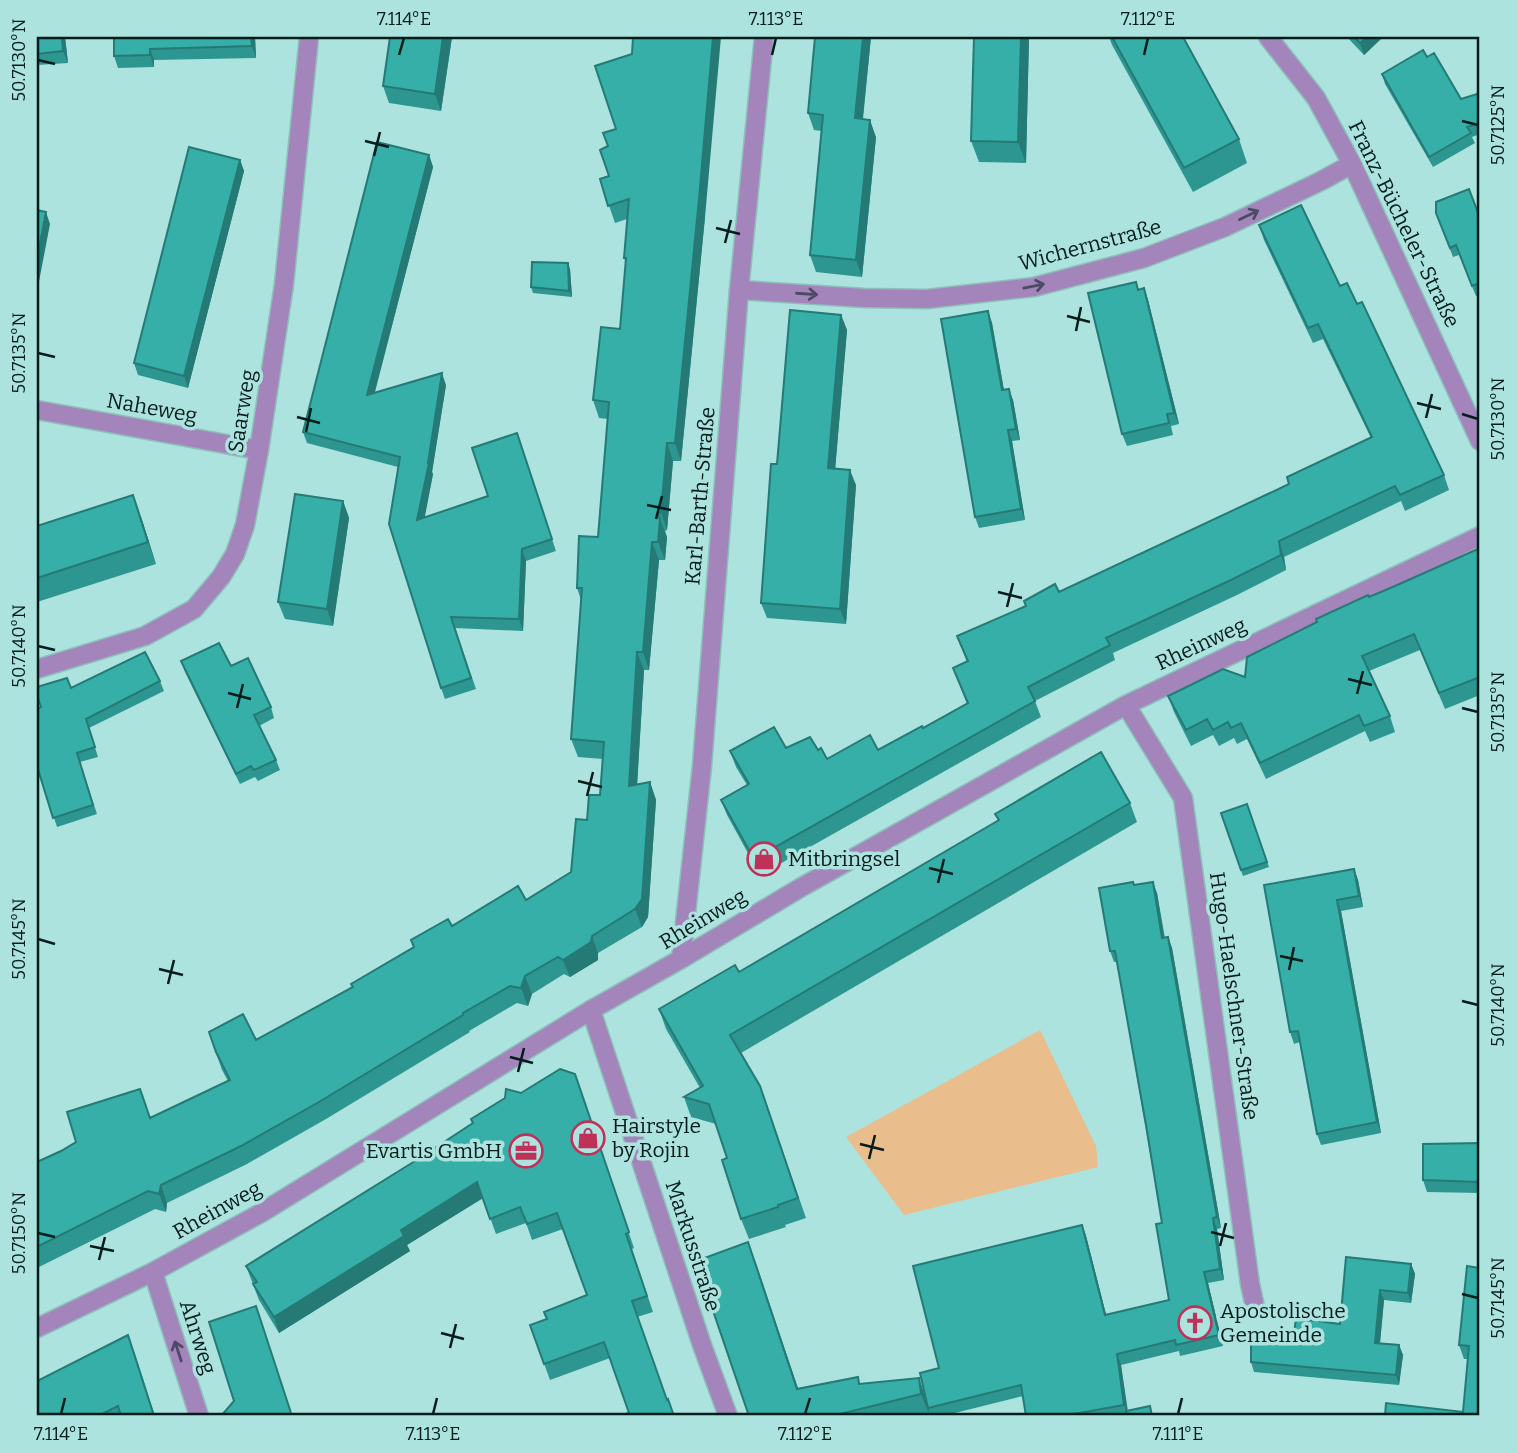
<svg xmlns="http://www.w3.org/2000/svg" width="1517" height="1453" font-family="Bitter,serif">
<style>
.green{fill:#eabd8c}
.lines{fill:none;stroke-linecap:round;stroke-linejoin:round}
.minor-casing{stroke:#8ebfbb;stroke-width:21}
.tertiary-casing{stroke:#8ebfbb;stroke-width:21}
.minor{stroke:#a385bc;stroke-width:18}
.tertiary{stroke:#a385bc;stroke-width:18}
.wall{fill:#2e9690}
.shaded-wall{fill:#257a75}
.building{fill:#35afa7;stroke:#257a75;stroke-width:2}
.oneway{stroke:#4d4b63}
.ticks{fill:none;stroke:#061c1b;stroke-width:2.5}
.labels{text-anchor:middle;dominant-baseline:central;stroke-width:7;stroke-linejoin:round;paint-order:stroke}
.street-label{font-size:21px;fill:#061c1b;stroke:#ace3de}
.poi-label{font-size:21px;fill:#061c1b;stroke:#ace3de;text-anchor:start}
.neatline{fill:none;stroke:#061c1b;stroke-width:2.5}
.ticks-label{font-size:18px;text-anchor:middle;fill:#061c1b}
</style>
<rect width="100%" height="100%" fill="#ace3de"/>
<!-- green -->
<path class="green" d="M1040 1030 1096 1146 1098 1167 904 1215 846 1137Z"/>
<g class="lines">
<defs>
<path id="minor" d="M1268 37 1316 98 1352 164 1480 441
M739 290 864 298 927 299 1034 287 1144 258 1225 227 1321 181 1352 164
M37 410 259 450
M37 669 145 636 194 609 221 577 235 554 245 525 259 450 284 284 309 37
M1126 705 1183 798 1250 1284 1255 1307
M681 959 800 888 1126 705 1480 536
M153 1272 199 1416
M37 1328 153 1272 261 1213 591 1010"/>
<path id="tertiary" d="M728 1416 702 1345 591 1010 681 959 702 766 739 290 764 37"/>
</defs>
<!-- minor casing -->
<use href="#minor" class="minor-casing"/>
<!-- tertiary casing -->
<use href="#tertiary" class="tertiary-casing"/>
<!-- minor -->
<use href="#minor" class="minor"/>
<!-- tertiary -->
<use href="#tertiary" class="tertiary"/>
</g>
<!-- wall -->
<path class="wall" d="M37 37H65L68 63 37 65Z
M114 37H255L256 58 154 60V67L118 68 114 56Z
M390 37H452L441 111 389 103 383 86Z
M815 37H871L863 119 876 137 862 277 816 272 810 255 822 131 814 130 808 113Z
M1029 37 1026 163 979 162 971 141Z
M1109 37H1183L1239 139 1247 163 1193 192 1112 45Z
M1347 37H1383L1364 55Z
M1427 57 1461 99 1480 93V134L1472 137 1475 143 1433 167 1385 84 1382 74Z
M429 155 433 167 375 392 446 385 432 472 433 474 424 518 488 496 517 433 556 551 526 561 523 631 455 628 476 689 445 699 441 688 398 467 307 443 303 432Z
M240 160 244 171 188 388 138 375 134 363Z
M600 179 705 217 681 461H673L667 530 665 531 667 537 665 560H659L649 670H644L637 785 650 782 656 800 648 917 642 927 598 953V960L570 977 564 974 532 994 528 1006 517 1003 469 1031 470 1032 326 1119 247 1164 167 1203 166 1212 155 1209 37 1268V1162L61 1151 76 1142 150 1118 228 1081 222 1070 209 1032 256 1040 352 987 351 984 413 947 411 940 526 900 571 872 587 820 600 795 603 759 578 757 571 739 581 600 577 588 598 537 608 419 599 418 593 400 620 329 626 263 624 258 627 219 615 223Z
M1436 213 1480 218V294L1476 296 1459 255 1453 257Z
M1259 225 1340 286 1357 304 1444 475 1449 490 1405 511 1401 501 1284 557 1286 570 1237 595 1113 653 1115 660 1035 701 1041 717 760 875 727 815 721 800 747 785 736 767 730 751 786 748 818 750 827 759 878 750 923 728 967 704 953 668 967 662 957 636 1059 592 1289 484 1371 438 1323 339 1313 343 1264 240Z
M570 269 572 297 533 293 531 287Z
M1144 288 1148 300 1179 424 1171 426 1173 435 1127 446 1122 434 1138 290Z
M988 311 992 323 1004 390 1013 400 1020 440 1012 441 1025 520 979 528 975 517Z
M841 315 847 330 835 469 856 485 846 624 767 618 761 603 777 464Z
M343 501 349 518 333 626 285 619 278 602Z
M141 517 156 564 37 602V526Z
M1480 548V695L1445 709 1420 650 1369 671 1390 716 1395 732 1370 742 1365 731 1266 779 1247 739 1237 744 1234 738 1219 746 1213 735 1191 746 1174 712 1168 696 1245 677 1369 597Z
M181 661 231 666 271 707 274 718 259 726 276 760 280 770 258 781 255 777 240 784 185 672Z
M160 681 164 691 89 728 98 757 80 762 97 814 57 827 37 766 41 707 71 688Z
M1130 803 1137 822 741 1053 767 1106 806 1218 785 1225 786 1227 749 1239 741 1219 727 1158 716 1124 691 1117 684 1097 700 1088 666 1029 659 1009 739 972 998 821 995 814Z
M1247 804 1269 867 1243 876 1221 813Z
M1354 869 1358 880 1363 907 1341 911 1381 1133 1321 1145 1317 1134 1300 1042 1294 1044 1290 1032 1264 885Z
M1134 885 1157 893 1165 938 1168 937 1172 948 1221 1228 1217 1229 1224 1280 1208 1283 1223 1346 1180 1356 1179 1351 1121 1365 1128 1411 1154 1416H1026L1023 1396 943 1416H931L929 1411 930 1416H749L748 1242 798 1388 858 1377 860 1384 919 1378 925 1396 939 1368 1082 1225 1086 1236 1106 1315 1169 1300 1162 1223 1117 962H1114L1110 951Z
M575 1074 634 1248 632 1249 653 1312 637 1317 629 1413 610 1358 550 1380 530 1325 547 1319 587 1295 563 1229 532 1240 526 1223 496 1234 483 1198 407 1245 410 1251 279 1333 259 1300 246 1266 415 1161 472 1123 471 1119 521 1093Z
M1480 1143V1193L1427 1192 1423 1180Z
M1411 1264 1415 1274 1411 1303 1384 1300 1380 1343 1399 1345 1403 1355 1399 1385 1254 1372 1251 1362 1294 1334 1340 1324Z
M1480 1268 1463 1412 1468 1359H1464L1459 1345Z
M134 1351 155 1416H37Z"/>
<!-- shaded-wall -->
<path class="shaded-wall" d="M62 37H65L68 63 63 51Z
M251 37H255L256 58 252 46Z
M443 37H452L441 111 435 94Z
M713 37H721L705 217 681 461 675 443Z
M863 37H871L861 135 855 118Z
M1021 37H1029L1026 163 1018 142Z
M1367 37H1383L1364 55 1360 43Z
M150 49 154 60V67L150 55Z
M870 120 876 137 862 277 856 260Z
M429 155 433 167 371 406 367 395Z
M240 160 244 171 188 388 184 376Z
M46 212 50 224 37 292V259Z
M568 263 570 269 572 297 569 291Z
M1144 288 1148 300 1179 424 1174 413Z
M988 311 992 323 1006 402 1002 390Z
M841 315 847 330 834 483 828 468Z
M442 373 446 385 432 472 433 474 422 532 417 520Z
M1009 389 1013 400 1020 440 1016 429Z
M1008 430 1012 441 1025 520 1021 509Z
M667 443 673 461 667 530 661 512Z
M850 470 856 485 846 624 840 609Z
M133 495 141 517 156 564 148 542Z
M343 501 349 518 333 626 327 609Z
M660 519 667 537 665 560 658 542Z
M1279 541 1284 557 1286 570 1281 555Z
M652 542 659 560 649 670 643 652Z
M522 549 526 561 523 631 519 619Z
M637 652 644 670 636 803 629 786Z
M650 782 656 800 648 917 642 927 635 909Z
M1354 869 1358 880 1363 907 1359 896Z
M1153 882 1157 893 1166 949 1162 938Z
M1337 900 1341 911 1381 1133 1377 1122Z
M592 936 598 953V960L570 977 563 960Z
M1168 937 1172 948 1221 1228 1217 1217Z
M525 976 532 994 528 1006 521 988Z
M477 1182 483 1198 407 1245 410 1251 279 1333 274 1317 401 1230Z
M161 1185 167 1203 166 1212 159 1194Z
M1213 1218 1217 1229 1224 1280 1220 1269Z
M1082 1225 1086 1236 1109 1326 1105 1315Z
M748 1242 757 1266 806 1413 797 1389Z
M1411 1264 1415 1274 1411 1303 1408 1293Z
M1204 1272 1208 1283 1223 1346 1219 1335Z
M1380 1290 1384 1300 1379 1353 1375 1343Z
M1399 1345 1403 1355 1399 1385 1396 1375Z
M1117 1354 1121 1365 1128 1416 1124 1405Z
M919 1378 927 1403 930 1416 921 1394Z"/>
<!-- building -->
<path class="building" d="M37 37H62L63 51 37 54Z
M114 37H251L252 46 150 49V55L114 56Z
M390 37H443L435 94 383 86Z
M633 37H713L699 199 675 443H667L661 512 657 514 660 519 658 542H652L643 652H637L629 786 650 782 642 899 635 909 592 936 591 942 563 960 558 957 525 976 521 988 510 986 463 1013V1015L319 1102 241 1146 161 1185 159 1194 148 1191 37 1247V1162L61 1151 76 1142 67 1112 140 1089 150 1118 230 1080 216 1052 209 1032 243 1014 256 1040 353 987 351 984 414 947 411 940 448 919 452 926 518 886 526 900 571 872 576 819 587 820 589 795H600L604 742 571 739 582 588H577L579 536 598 537 609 402 593 400 601 327 620 329 626 258H624L629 199 608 206 600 179 609 176 600 150 608 146 603 133 616 129 595 66 632 54Z
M815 37H863L855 118 870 120 856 260 810 255 823 115 808 113Z
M974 37H1021L1018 142 971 141Z
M1112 37H1183L1239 139 1184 168Z
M1354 37H1367L1360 43Z
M1423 50 1427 57 1434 53 1461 99 1480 93V123L1467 127 1471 133 1429 157 1382 74Z
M377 142 429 155 367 395 442 373 428 463H429L417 520 488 496 472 448 517 433 552 539 522 549 519 619 451 617 471 678 441 688 389 524 400 457 303 432Z
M189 147 240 160 184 376 134 363Z
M1469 189 1480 218V283L1472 286 1456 245 1450 248 1436 213V202Z
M1301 205 1340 286 1347 283 1357 304 1362 302 1444 475 1400 495 1395 486 1279 541 1281 555 1231 580 1106 638 1110 645 1028 687 1035 701 754 859 721 800 749 784 730 751 774 727 786 748 810 737 818 750 821 748 827 759 870 735 878 750 922 726 923 728 968 703 953 668 968 661 957 636 1026 606 1024 601 1055 584 1059 592 1270 493 1289 484 1287 477 1372 437 1318 324 1308 328 1259 225Z
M37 210 46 212 37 259Z
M532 262 568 263 569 291 531 287Z
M1136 282 1138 290 1144 288 1174 413 1167 414 1169 423 1122 434 1088 293Z
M790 310 841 315 828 468 850 470 840 609 761 603 771 464H777Z
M988 311 1002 390 1009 389 1016 429 1008 430 1021 509 975 517 941 319Z
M295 494 343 501 327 609 278 602Z
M133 495 148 542 37 578V526Z
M1480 548V677L1439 693 1414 634 1362 656 1390 716 1364 726 1359 715 1260 763 1241 723 1231 728 1228 722 1213 730 1207 719 1186 730 1168 696 1223 669 1245 677 1247 657 1317 622 1316 619 1368 595 1369 597 1395 586Z
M219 643 231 666 248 658 271 707 254 715 276 760 254 770 251 766 236 774 181 661Z
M145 652 160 681 86 719 95 747 77 753 93 805 53 818 37 766V709L41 707 37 695V687L67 678 71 688Z
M1101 752 1130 803 730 1035 760 1086 798 1198 778 1205V1207L741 1219 722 1160 727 1158 709 1104 684 1097 703 1086 659 1009 735 965 739 972 999 820 995 814Z
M1247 804 1267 862 1241 870 1221 813Z
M1354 869 1359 896 1337 900 1377 1122 1317 1134 1298 1031 1290 1032 1264 885Z
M1133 882 1134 885 1153 882 1162 938 1168 937 1217 1217 1213 1218 1220 1269 1204 1272 1219 1335 1176 1345 1175 1340 1117 1354 1124 1405 1063 1416H1026L1021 1385 928 1408 920 1373 939 1368 913 1266 1082 1225 1105 1315 1169 1300 1156 1224 1162 1223 1146 1125 1115 951H1110L1099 888Z
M560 1069 575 1074 629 1232 626 1234 647 1296 632 1301 667 1400 668 1399 674 1416H618L629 1413 604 1342 544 1364 530 1325 547 1319 544 1312 587 1295 557 1213 527 1224 520 1207 490 1219 477 1182 401 1230 404 1236 274 1317 253 1284 257 1282 246 1266 415 1161 473 1123 471 1119 505 1098 506 1089 521 1093Z
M1480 1143V1182L1423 1180V1144Z
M748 1242 797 1389 858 1377 859 1384 919 1378 921 1394 832 1416H749L696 1261Z
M1346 1257 1411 1264 1408 1293 1380 1290 1375 1343 1399 1345 1396 1375 1251 1362V1330L1294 1334 1296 1318 1340 1324Z
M1467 1266 1480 1268V1416H1385L1386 1403 1463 1412 1469 1346 1459 1345Z
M256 1306 292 1416H221L234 1401 209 1322Z
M128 1335 154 1416H121L118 1406 98 1416H37V1381Z
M1150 1406 1152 1416H1127L1126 1411Z"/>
<!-- one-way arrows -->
<defs><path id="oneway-shaft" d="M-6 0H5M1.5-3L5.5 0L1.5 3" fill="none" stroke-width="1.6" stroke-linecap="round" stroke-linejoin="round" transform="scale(1.75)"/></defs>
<g class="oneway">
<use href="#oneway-shaft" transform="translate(1249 215) rotate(-26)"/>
<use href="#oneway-shaft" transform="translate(1034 286) rotate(-11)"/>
<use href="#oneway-shaft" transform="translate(807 294) rotate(4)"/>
<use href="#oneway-shaft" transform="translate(178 1351) rotate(-108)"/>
</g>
<!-- ticks -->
<path class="ticks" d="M399 55 404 38M772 55 776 38M1144 55 1148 38M38 60 55 64M1462 121 1478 125M365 141 389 147M374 156 380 132M716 228 740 234M725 243 731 220M1067 316 1090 322M1076 331 1081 307M38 353 55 357M1417 403 1441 409M1462 414 1478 419M297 417 320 423M1426 418 1432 394M306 432 311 408M647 505 671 510M656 519 662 496M998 592 1022 598M1007 607 1013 583M38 646 55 650M1348 679 1372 685M228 693 251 699M1357 694 1363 671M237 708 243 684M1462 708 1478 712M578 781 602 787M587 796 593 772M929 868 953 874M938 883 944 859M38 939 55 944M1280 956 1303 961M159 969 183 975M1289 970 1294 947M168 984 174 960M1462 1001 1478 1005M510 1057 533 1063M518 1072 524 1048M860 1144 884 1150M869 1159 875 1135M1211 1232 1234 1238M38 1233 55 1237M90 1246 114 1251M1220 1246 1226 1223M99 1260 105 1237M1462 1294 1478 1298M441 1333 464 1339M450 1348 456 1324M61 1414 65 1398M433 1414 437 1398M805 1414 810 1398M1178 1414 1182 1398"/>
<!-- icons -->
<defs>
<symbol id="shop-ring" viewBox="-11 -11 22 22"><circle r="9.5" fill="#ace3de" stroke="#c03159" stroke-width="1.5"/><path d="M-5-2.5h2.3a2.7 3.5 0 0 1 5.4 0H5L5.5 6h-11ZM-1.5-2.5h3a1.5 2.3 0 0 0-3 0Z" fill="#c03159"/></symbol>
<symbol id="office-ring" viewBox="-11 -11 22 22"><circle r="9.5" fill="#ace3de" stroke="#c03159" stroke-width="1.5"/><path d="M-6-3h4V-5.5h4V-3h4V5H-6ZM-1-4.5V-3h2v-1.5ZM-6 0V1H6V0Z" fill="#c03159"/></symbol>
<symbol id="church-ring" viewBox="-11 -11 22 22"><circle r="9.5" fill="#ace3de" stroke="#c03159" stroke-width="1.5"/><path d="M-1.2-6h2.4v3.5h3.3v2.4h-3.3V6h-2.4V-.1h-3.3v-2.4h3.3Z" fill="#c03159"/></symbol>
</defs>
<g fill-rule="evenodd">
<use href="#shop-ring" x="745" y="840" width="38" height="38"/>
<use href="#shop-ring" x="569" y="1119" width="38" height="38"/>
<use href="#office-ring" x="507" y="1132" width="38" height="38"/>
<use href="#church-ring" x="1176" y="1304" width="38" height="38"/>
</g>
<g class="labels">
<!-- street labels -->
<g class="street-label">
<text transform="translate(1404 224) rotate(64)">Franz-Bücheler-Straße</text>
<text transform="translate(1090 245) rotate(-15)">Wichernstraße</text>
<text transform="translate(152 408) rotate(10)">Naheweg</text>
<text transform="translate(242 411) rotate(-81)">Saarweg</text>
<text transform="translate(700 496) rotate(-85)">Karl-Barth-Straße</text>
<text transform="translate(1201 644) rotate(-25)">Rheinweg</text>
<text transform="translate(703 919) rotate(-31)">Rheinweg</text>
<text transform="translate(1234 996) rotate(82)">Hugo-Haelschner-Straße</text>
<text transform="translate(217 1210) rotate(-29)">Rheinweg</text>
<text transform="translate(693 1246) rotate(72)">Markusstraße</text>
<text transform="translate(198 1337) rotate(72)">Ahrweg</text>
</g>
<!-- poi labels -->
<g class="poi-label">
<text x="788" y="859">Mitbringsel</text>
<text x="612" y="1126">Hairstyle<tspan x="612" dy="24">by Rojin</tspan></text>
<text x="502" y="1151" text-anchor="end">Evartis GmbH</text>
<text x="1220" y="1311">Apostolische<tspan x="1220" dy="24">Gemeinde</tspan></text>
</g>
</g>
<!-- border -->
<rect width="1517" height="1453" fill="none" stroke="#ace3de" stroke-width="77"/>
<rect x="38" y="38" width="1440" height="1376" class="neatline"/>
<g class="ticks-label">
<text x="404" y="25">7.114°E</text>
<text x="776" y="25">7.113°E</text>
<text x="1148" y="25">7.112°E</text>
<text transform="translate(19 60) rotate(-90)" y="6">50.7130°N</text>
<text transform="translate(1498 125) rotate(-90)" y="6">50.7125°N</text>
<text transform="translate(19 353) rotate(-90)" y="6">50.7135°N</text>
<text transform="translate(1498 419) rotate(-90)" y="6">50.7130°N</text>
<text transform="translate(19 646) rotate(-90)" y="6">50.7140°N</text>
<text transform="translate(1498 712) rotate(-90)" y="6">50.7135°N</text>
<text transform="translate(19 939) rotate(-90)" y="6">50.7145°N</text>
<text transform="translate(1498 1005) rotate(-90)" y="6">50.7140°N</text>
<text transform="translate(19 1233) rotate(-90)" y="6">50.7150°N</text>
<text transform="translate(1498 1298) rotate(-90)" y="6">50.7145°N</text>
<text x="61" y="1440">7.114°E</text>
<text x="433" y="1440">7.113°E</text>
<text x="805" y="1440">7.112°E</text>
<text x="1178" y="1440">7.111°E</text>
</g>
</svg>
